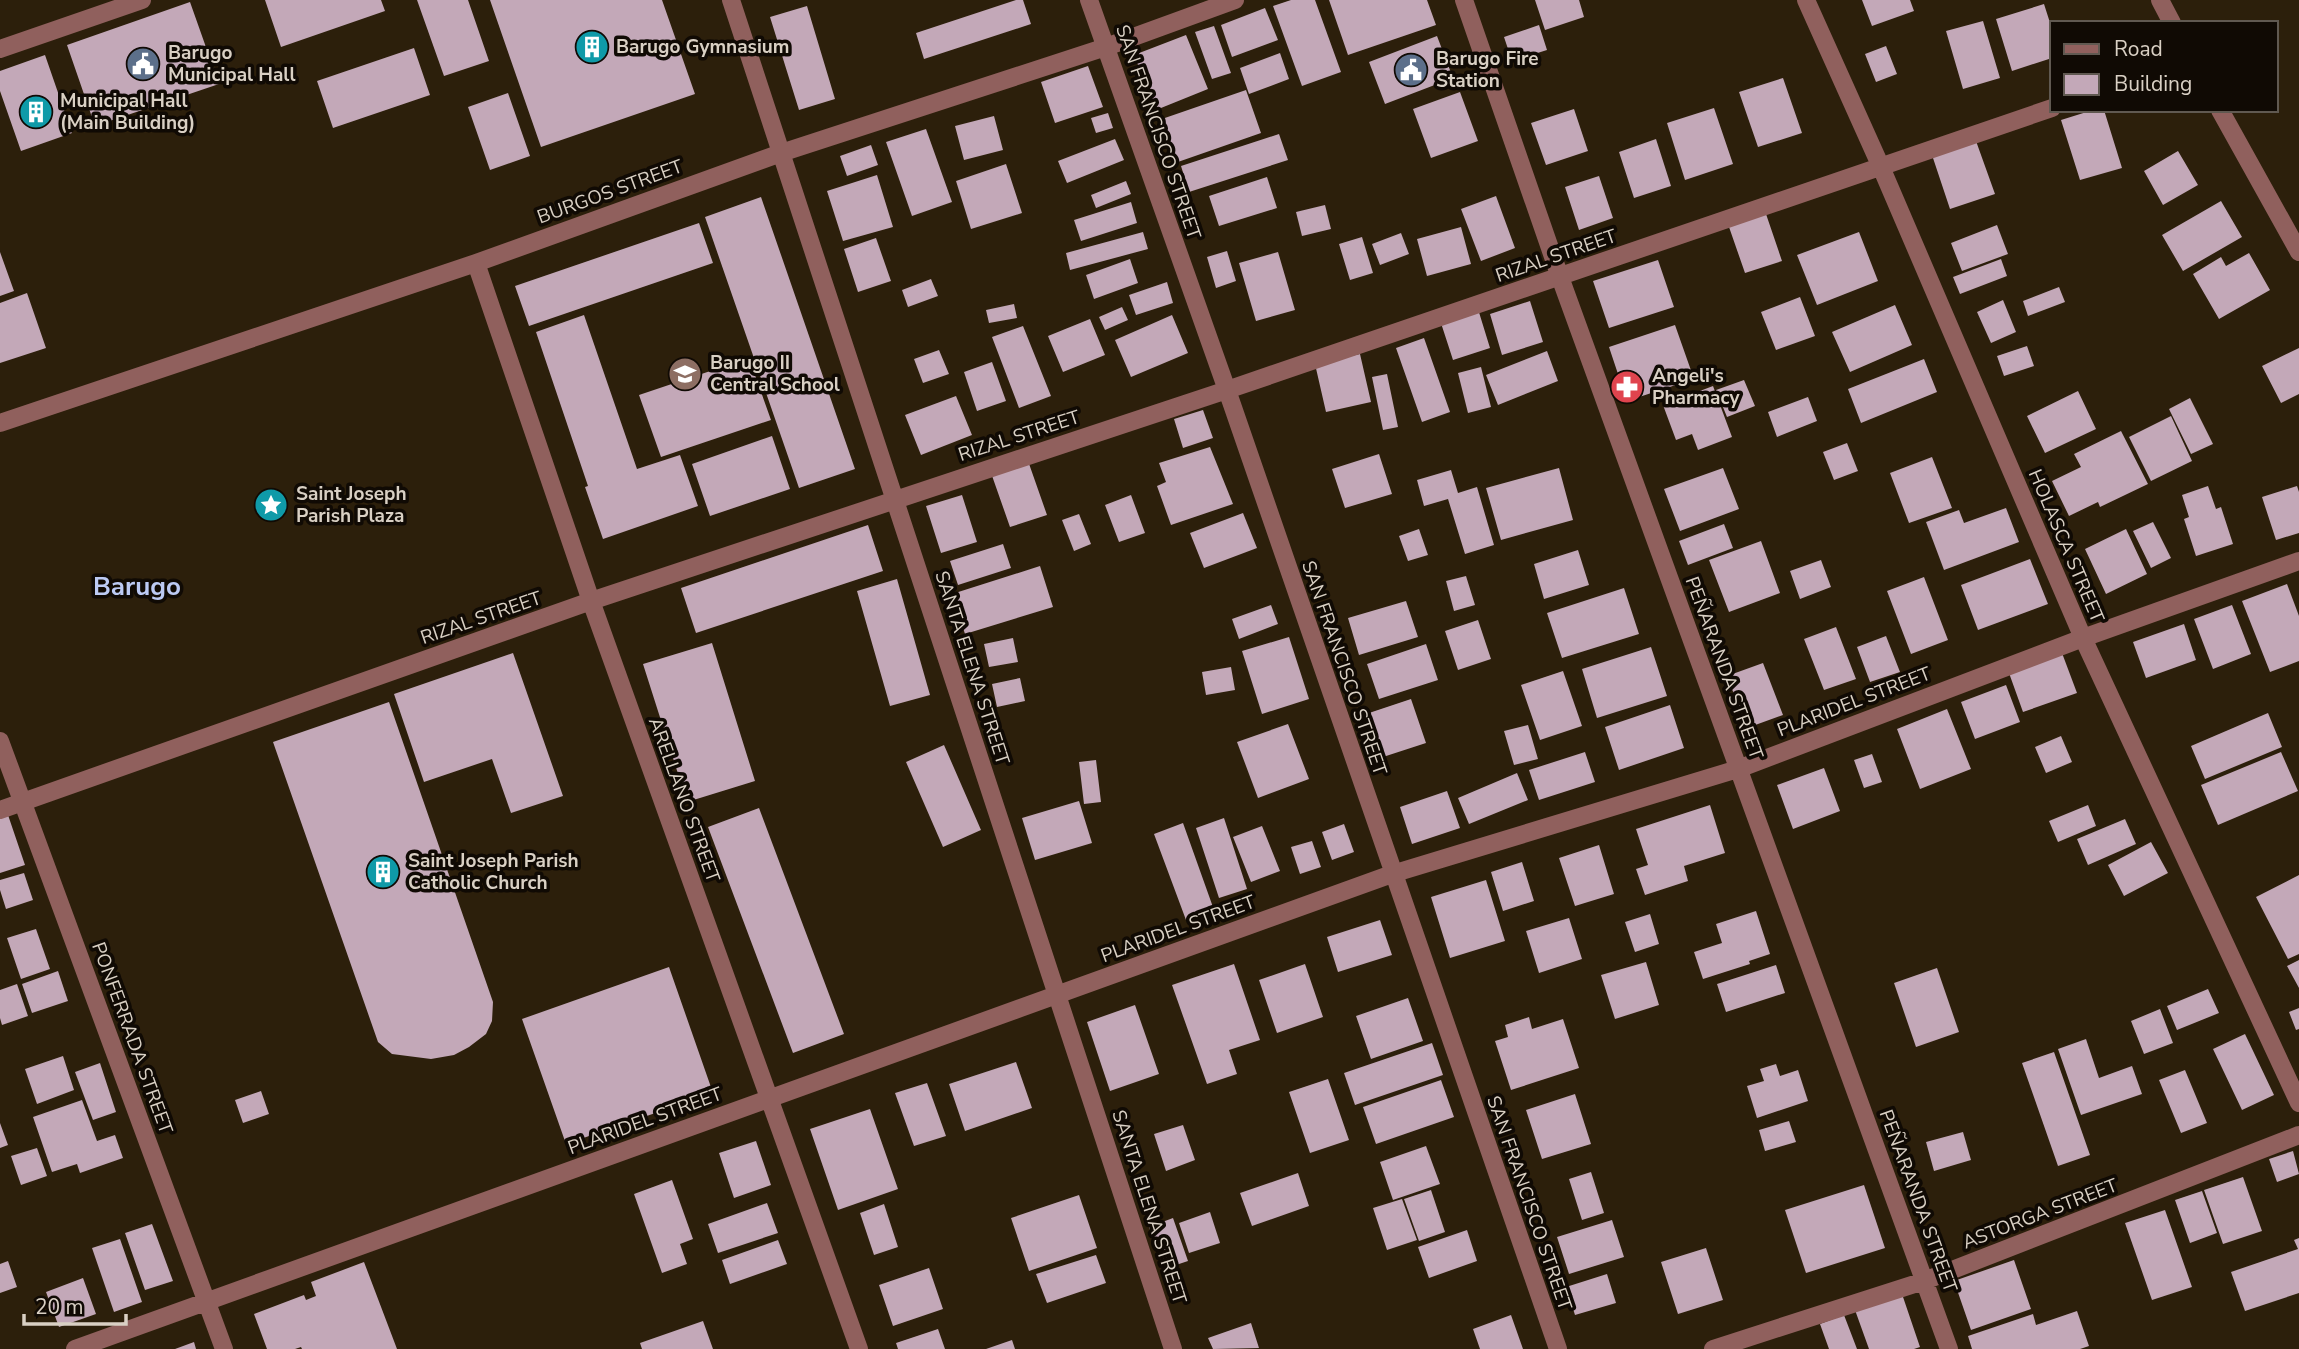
<svg xmlns="http://www.w3.org/2000/svg" width="2299" height="1349" font-family="'Nunito Sans',sans-serif">
<style>
.building{fill:#c3a8b8}
.lines{fill:none;stroke-linecap:round;stroke-linejoin:round}
.minor{stroke:#90605d;stroke-width:18}
.labels{text-anchor:middle;dominant-baseline:central;stroke-width:7;stroke-linejoin:round;paint-order:stroke}
.poi-label{font-size:19px;font-weight:bold;fill:#d9d0c4;stroke:#100a04;text-anchor:start}
.street-label{font-size:19px;fill:#d9d0c4;stroke:#100a04}
.district-label{font-size:26px;font-weight:bold;fill:#bccaf4;stroke:#100a04}
</style>
<rect width="100%" height="100%" fill="#2c1f0b"/>
<!-- building -->
<path class="building" d="M265 0H381L385 11 281 47Z
M417 0H468L489 61 444 76Z
M490 0H662L695 94 541 147Z
M1016 0H1023L1031 24 924 59 916 33Z
M1291 0H1315L1341 72 1302 86 1273 6Z
M1329 0H1427L1436 25 1348 55Z
M1535 0H1579L1584 17 1545 30Z
M1862 0H1910L1914 11 1872 26Z
M190 2 219 84 95 126 67 45Z
M2044 4 2052 29V58L2012 71 1996 19Z
M807 6 835 99 799 110 770 17Z
M1265 8 1278 40 1232 57 1221 25Z
M1983 21 2000 78 1963 89 1946 31Z
M1539 25 1547 50 1512 61 1504 37Z
M1214 26 1231 73 1212 79 1195 32Z
M1186 35 1208 89 1156 110 1134 55Z
M1437 36 1453 78 1385 104 1369 62Z
M1886 46 1897 74 1876 82 1865 54Z
M414 48 430 95 333 128 317 81Z
M1280 53 1289 79 1249 94 1240 68Z
M45 55 72 133 21 151 0 91V71Z
M1088 66 1103 107 1055 123 1041 82Z
M1783 78 1802 133 1758 147 1739 92Z
M1246 90 1261 133 1175 163 1159 120Z
M1460 92 1478 141 1431 158 1413 109Z
M508 93 530 156 490 170 468 107Z
M1714 108 1733 164 1685 180 1667 123Z
M1574 109 1588 151 1546 165 1531 123Z
M2093 110H2104L2122 168 2080 180 2061 120Z
M1108 113 1113 128 1096 133 1091 118Z
M994 116 1003 150 964 160 955 126Z
M926 129 952 202 912 216 886 142Z
M1279 134 1288 160 1189 192 1181 166Z
M1115 139 1124 160 1067 183 1058 161Z
M1656 139 1671 186 1634 198 1619 152Z
M1976 141 1995 194 1950 209 1932 155Z
M871 145 878 165 847 176 840 156Z
M2178 151 2198 185 2163 205 2144 171Z
M1006 164 1022 213 971 229 956 181Z
M877 175 893 227 843 241 827 191Z
M1599 176 1613 218 1579 230 1565 187Z
M1267 177 1277 208 1219 226 1209 196Z
M1126 181 1131 194 1096 208 1091 195Z
M1496 196 1515 248 1481 261 1461 209Z
M761 197 855 469 799 488 705 217Z
M2221 201 2242 237 2183 271 2162 235Z
M1131 202 1137 223 1081 241 1074 220Z
M1325 205 1331 229 1302 236 1296 212Z
M1766 214 1782 261 1745 273 1729 227Z
M699 223 713 263 529 326 515 286Z
M1997 225 2008 254 1962 271 1951 243Z
M1461 227 1471 264 1427 276 1417 239Z
M1143 232 1148 249 1070 270 1066 253Z
M1859 232 1878 281 1817 305 1797 255Z
M1401 233 1409 254 1380 265 1372 244Z
M1362 237 1373 273 1350 280 1339 244Z
M876 238 891 281 858 292 844 249Z
M1227 251 1236 281 1216 288 1207 257Z
M0 252 14 291 0 296Z
M1278 252 1295 310 1256 321 1239 263Z
M2249 253 2270 290 2219 319 2193 274 2221 257 2226 266Z
M1130 259 1138 283 1094 299 1086 275Z
M2001 259 2007 276 1960 294 1953 277Z
M1658 260 1674 307 1609 328 1593 281Z
M931 279 938 296 908 307 902 290Z
M1167 282 1173 303 1136 315 1129 295Z
M2059 287 2065 302 2028 316 2023 301Z
M27 293 46 348 0 363V303Z
M1800 297 1815 336 1776 350 1761 312Z
M2003 300 2016 332 1991 343 1977 312Z
M1530 301 1543 342 1502 355 1490 314Z
M1014 304 1017 318 989 323 986 310Z
M1895 305 1912 345 1850 372 1832 332Z
M1122 307 1128 320 1105 330 1099 317Z
M1478 309 1490 348 1453 360 1440 320Z
M584 315 637 469 680 455 698 506 603 539 585 487 588 486 536 332Z
M1172 315 1188 353 1131 377 1115 340Z
M1090 319 1105 355 1063 372 1048 336Z
M1675 325 1694 379 1627 401 1609 347Z
M1023 326 1051 396 1019 408 992 337Z
M1424 338 1450 412 1422 422 1396 348Z
M2027 346 2034 366 2004 376 1997 356Z
M2299 348V394L2281 403 2262 366Z
M939 350 949 374 923 383 914 359Z
M1547 351 1558 381 1498 405 1486 375Z
M1360 354 1371 402 1326 412 1315 364Z
M749 358 771 420 661 457 639 395Z
M1924 359 1937 392 1861 423 1848 389Z
M992 362 1006 401 977 411 964 372Z
M1481 367 1491 407 1468 413 1458 373Z
M1387 374 1398 427 1383 430 1372 377Z
M1744 380 1755 406 1727 417 1716 390Z
M1713 386 1732 437 1698 450 1692 434 1676 440 1663 405Z
M2078 391 2096 429 2045 453 2027 416Z
M956 396 972 435 921 455 905 415Z
M1808 397 1817 421 1777 437 1768 412Z
M2190 398 2213 444 2191 454 2169 409Z
M1203 410 1213 438 1183 448 1174 419Z
M2171 416 2192 461 2151 481 2129 437Z
M2121 431 2148 484 2100 507 2098 502 2069 516 2052 481 2081 467 2074 454Z
M772 436 790 489 710 516 692 464Z
M1847 443 1858 471 1834 480 1823 452Z
M1210 447 1233 504 1171 525 1157 486 1166 482 1159 463Z
M1379 454 1392 494 1345 508 1332 469Z
M1932 457 1952 508 1909 523 1890 473Z
M1027 458 1047 515 1010 527 990 470Z
M1559 468 1573 520 1501 540 1486 488Z
M1723 468 1739 509 1680 531 1664 489Z
M1451 470 1458 493 1477 487 1494 545 1465 554 1448 499 1424 506 1417 480Z
M2208 486 2216 509 2221 507 2233 544 2196 556 2184 519 2189 517 2182 495Z
M2297 486 2299 492V533L2276 540 2262 497Z
M962 495 977 542 941 553 926 506Z
M1131 495 1145 533 1119 542 1105 505Z
M2006 508 2019 542 1944 570 1926 522 1959 510 1964 523Z
M1243 513 1257 548 1204 568 1190 533Z
M1079 514 1091 544 1074 551 1062 520Z
M2153 522 2171 558 2151 568 2133 531Z
M1724 524 1733 548 1688 565 1679 541Z
M868 525 883 571 696 633 681 588Z
M1419 529 1428 555 1408 561 1399 536Z
M2126 529 2147 574 2106 594 2085 549Z
M1761 541 1780 593 1729 612 1709 560Z
M1003 544 1011 568 958 585 950 561Z
M1578 550 1589 585 1544 599 1534 564Z
M2030 559 2048 604 1978 630 1961 585Z
M1821 560 1831 587 1800 599 1790 571Z
M1040 566 1053 607 965 634 952 594Z
M1466 576 1475 605 1454 611 1446 581Z
M1924 577 1948 640 1911 654 1887 591Z
M897 579 930 695 890 706 857 591Z
M2287 584 2299 616V661L2270 672 2242 601Z
M1624 588 1639 634 1562 658 1547 613Z
M1406 601 1418 637 1359 655 1348 618Z
M1271 605 1278 624 1239 639 1232 619Z
M2232 605 2251 654 2213 669 2194 619Z
M1478 620 1491 659 1458 670 1445 631Z
M2184 624 2196 660 2146 678 2133 642Z
M1836 627 1856 679 1824 690 1804 639Z
M1886 636 1900 672 1870 682 1857 647Z
M1289 637 1309 699 1262 714 1242 651Z
M1013 638 1018 662 989 667 984 644Z
M712 643 755 781 687 802 643 664Z
M1426 644 1438 680 1379 699 1367 664Z
M1651 647 1667 696 1597 718 1582 669Z
M513 653 563 796 511 813 492 759 424 782 394 694Z
M2062 653 2077 693 2023 712 2009 673Z
M1763 663 1783 715 1747 728 1727 676Z
M1231 667 1235 690 1206 695 1202 672Z
M1563 671 1582 726 1540 740 1521 685Z
M1020 678 1025 701 997 707 992 684Z
M2006 685 2020 722 1975 739 1961 702Z
M1411 699 1426 743 1383 757 1369 713Z
M389 702 493 1002 492 1021 486 1034 469 1047 454 1055 431 1059 392 1054 378 1042 273 742Z
M1670 705 1684 748 1619 770 1605 727Z
M1947 709 1971 769 1920 789 1897 729Z
M2268 713 2282 747 2205 779 2191 746Z
M1288 724 1309 779 1258 798 1237 742Z
M1528 725 1538 759 1514 765 1504 731Z
M2061 736 2072 762 2046 773 2035 747Z
M944 745 981 830 943 847 906 762Z
M1585 752 1595 782 1539 800 1529 770Z
M2281 752 2298 791 2218 825 2201 785Z
M1872 754 1882 782 1864 788 1854 760Z
M1096 760 1101 802 1084 804 1079 762Z
M1824 768 1840 811 1793 829 1777 785Z
M1517 773 1528 800 1469 824 1458 798Z
M1447 791 1460 828 1412 844 1400 807Z
M1079 801 1092 843 1035 860 1022 818Z
M1710 805 1725 853 1684 866 1688 881 1645 895 1636 869 1648 865 1636 829Z
M2088 805 2096 826 2058 842 2049 821Z
M759 808 844 1034 793 1053 708 827Z
M7 812 25 865 0 873V814Z
M1224 818 1247 889 1219 898 1196 828Z
M2125 819 2136 844 2088 865 2077 839Z
M1183 823 1214 910 1186 920 1154 834Z
M1344 824 1354 852 1332 860 1322 832Z
M1262 826 1280 871 1251 882 1233 837Z
M1312 841 1321 867 1300 874 1291 847Z
M2151 842 2168 873 2124 896 2108 865Z
M1599 845 1614 894 1575 906 1559 858Z
M1522 862 1534 901 1503 911 1491 872Z
M24 873 33 900 6 909 0 890V880Z
M2299 875V954L2288 959 2256 897Z
M1486 880 1505 941 1450 958 1431 897Z
M1756 911 1770 954 1749 961 1750 964 1703 979 1694 952 1722 943 1716 924Z
M1650 914 1659 944 1635 952 1625 922Z
M1569 918 1582 959 1539 973 1526 931Z
M1380 920 1392 955 1338 972 1327 937Z
M36 929 50 969 21 979 7 938Z
M2299 960V988L2287 966Z
M1646 962 1659 1005 1615 1019 1601 975Z
M1234 964 1260 1040 1229 1050 1237 1074 1207 1084 1172 985Z
M1305 964 1323 1017 1277 1033 1259 980Z
M1776 965 1785 993 1726 1012 1717 984Z
M669 967 713 1093 566 1144 522 1019Z
M1937 968 1959 1032 1916 1047 1894 983Z
M58 971 68 1001 32 1013 22 984Z
M17 984 28 1016 2 1025 0 1018V990Z
M2208 989 2219 1013 2177 1030 2167 1006Z
M1408 998 1423 1041 1371 1059 1356 1016Z
M1135 1005 1159 1074 1110 1091 1087 1022Z
M2299 1008V1029L2296 1030 2289 1012Z
M2160 1009 2173 1043 2144 1054 2131 1021Z
M1529 1017 1532 1029 1563 1019 1579 1068 1511 1090 1495 1041 1508 1037 1505 1025Z
M2245 1034 2274 1095 2242 1110 2213 1049Z
M2086 1039 2099 1078 2132 1066 2142 1094 2081 1115 2058 1049Z
M1432 1043 1443 1075 1355 1105 1344 1073Z
M2054 1052 2090 1155 2058 1166 2022 1063Z
M63 1056 74 1090 37 1104 25 1069Z
M1016 1062 1032 1108 965 1131 949 1084Z
M100 1063 116 1112 93 1120 75 1072Z
M1776 1064 1780 1076 1798 1070 1808 1101 1757 1118 1747 1086 1764 1081 1760 1069Z
M2185 1070 2207 1123 2181 1133 2159 1080Z
M1328 1079 1349 1140 1310 1153 1289 1092Z
M1441 1080 1454 1117 1376 1144 1363 1107Z
M927 1083 946 1136 914 1146 895 1093Z
M261 1091 269 1114 243 1123 235 1100Z
M1575 1094 1591 1144 1542 1159 1526 1110Z
M82 1100 97 1141 115 1135 123 1158 80 1173 77 1164 52 1172 33 1117Z
M870 1109 898 1189 838 1210 810 1129Z
M1789 1121 1796 1142 1765 1151 1759 1130Z
M0 1123 8 1145 0 1148Z
M1183 1125 1195 1160 1166 1171 1154 1134Z
M1963 1132 1971 1160 1934 1171 1926 1142Z
M756 1141 771 1185 734 1198 719 1153Z
M1426 1146 1440 1184 1393 1200 1380 1162Z
M37 1148 47 1176 21 1185 11 1156Z
M2293 1151 2299 1174 2277 1182 2269 1159Z
M1591 1172 1604 1213 1582 1220 1569 1179Z
M1298 1173 1309 1206 1252 1226 1240 1193Z
M2243 1177 2262 1231 2223 1244 2204 1190Z
M672 1180 693 1239 680 1244 687 1264 662 1273 634 1194Z
M1864 1185 1885 1248 1806 1273 1785 1210Z
M1431 1190 1445 1232 1419 1241 1404 1199Z
M2202 1191 2217 1233 2190 1243 2175 1200Z
M1079 1195 1097 1248 1029 1271 1011 1218Z
M1402 1199 1417 1240 1387 1250 1373 1208Z
M767 1203 778 1233 718 1253 708 1224Z
M884 1204 898 1247 874 1255 860 1213Z
M2165 1210 2192 1287 2152 1300 2125 1223Z
M1210 1212 1220 1243 1189 1253 1179 1223Z
M1173 1218 1188 1261 1164 1269 1149 1227Z
M1612 1220 1624 1257 1569 1274 1557 1237Z
M152 1224 173 1281 145 1290 125 1233Z
M1467 1230 1477 1261 1429 1278 1418 1247Z
M2299 1238V1293L2245 1311 2231 1272 2298 1249 2294 1240Z
M120 1239 142 1302 114 1312 92 1248Z
M778 1240 787 1264 730 1284 722 1260Z
M1706 1248 1723 1300 1678 1314 1661 1262Z
M1096 1255 1106 1283 1047 1303 1036 1274Z
M2014 1260 2031 1309 1971 1330 1954 1281Z
M8 1261 17 1287 0 1293V1264Z
M364 1262 397 1349H302L301 1347 295 1349H267L254 1314 304 1295 306 1300 316 1296 311 1282Z
M929 1268 943 1309 893 1326 879 1285Z
M1607 1274 1616 1303 1575 1315 1566 1287Z
M83 1278 96 1314 59 1327 46 1292Z
M1902 1294 1920 1347 1914 1349H1869L1855 1310Z
M2077 1311 2089 1346 2080 1349H1972L1968 1336 2033 1314 2036 1325Z
M1511 1315 1523 1349H1480L1473 1329Z
M1844 1315 1857 1349H1829L1820 1324Z
M703 1321 713 1349H642L640 1343Z
M1251 1323 1259 1348 1213 1349 1208 1338Z
M938 1329 945 1349H898L896 1343Z
M1012 1340 1015 1349H986Z
M194 1342 196 1349H175Z"/>
<g class="lines">
<!-- minor -->
<path class="minor" d="M731 0 1173 1349
M1089 0 1227 390 1558 1349
M1464 0 1560 277 1949 1349
M1806 0 1881 167 2083 638 2299 1103
M2160 0 2172 23
M0 49 142 0
M2220 110 2299 252
M476 263 591 601 859 1349
M0 423 476 263 781 153 1106 47 1235 0
M0 741 224 1349
M0 810 591 601 1227 390 2052 108
M75 1349 1392 874 1738 769 2083 638 2299 561
M1713 1349 1924 1281 2299 1135"/>
</g>
<!-- icons -->
<defs>
<symbol id="building-disc" viewBox="-11 -11 22 22"><circle r="9.5" fill="#0f9aa8" stroke="#100a04"/><path d="M-4-6H4V6H1V3H-1V6H-4ZM-2.5-4.3h1.7v1.8h-1.7ZM.8-4.3h1.7v1.8H.8ZM-2.5-1h1.7V.8h-1.7ZM.8-1h1.7V.8H.8Z" fill="#fff"/></symbol>
<symbol id="civic-disc" viewBox="-11 -11 22 22"><circle r="9.5" fill="#5c6f8a" stroke="#100a04"/><path d="M-.6-6.5H3V-4.5H.6V-3L4-1V1h2V6H-6V1h2V-1L-.6-3ZM-1.2 2.5V6h2.4V2.5Z" fill="#fff"/></symbol>
<symbol id="school-disc" viewBox="-11 -11 22 22"><circle r="9.5" fill="#8d6e63" stroke="#100a04"/><path d="M0-5L7-2L0 1L-7-2ZM-4 1L0 2.5L4 1V4Q0 6-4 4Z" fill="#fff"/></symbol>
<symbol id="pharmacy-disc" viewBox="-11 -11 22 22"><circle r="9.5" fill="#e0444e" stroke="#100a04"/><path d="M-2-6h4v4h4v4h-4v4h-4v-4h-4v-4h4Z" fill="#fff"/></symbol>
<symbol id="sight-disc" viewBox="-11 -11 22 22"><circle r="9.5" fill="#0f9aa8" stroke="#100a04"/><path d="M0-6L1.8-2.2L6-1.7L2.9 1.2L3.7 5.4L0 3.3L-3.7 5.4L-2.9 1.2L-6-1.7L-1.8-2.2Z" fill="#fff"/></symbol>
</defs>
<g fill-rule="evenodd">
<use href="#building-disc" x="573" y="28" width="38" height="38"/>
<use href="#civic-disc" x="124" y="45" width="38" height="38"/>
<use href="#civic-disc" x="1392" y="51" width="38" height="38"/>
<use href="#building-disc" x="17" y="93" width="38" height="38"/>
<use href="#school-disc" x="666" y="355" width="38" height="38"/>
<use href="#pharmacy-disc" x="1608" y="368" width="38" height="38"/>
<use href="#sight-disc" x="252" y="486" width="38" height="38"/>
<use href="#building-disc" x="364" y="853" width="38" height="38"/>
</g>
<g class="labels">
<!-- poi labels -->
<g class="poi-label">
<text x="616" y="47">Barugo Gymnasium</text>
<text x="168" y="53">Barugo<tspan x="168" dy="22">Municipal Hall</tspan></text>
<text x="1436" y="59">Barugo Fire<tspan x="1436" dy="22">Station</tspan></text>
<text x="60" y="101">Municipal Hall<tspan x="60" dy="22">(Main Building)</tspan></text>
<text x="710" y="363">Barugo II<tspan x="710" dy="22">Central School</tspan></text>
<text x="1652" y="376">Angeli's<tspan x="1652" dy="22">Pharmacy</tspan></text>
<text x="296" y="494">Saint Joseph<tspan x="296" dy="22">Parish Plaza</tspan></text>
<text x="408" y="861">Saint Joseph Parish<tspan x="408" dy="22">Catholic Church</tspan></text>
</g>
<!-- street labels -->
<g class="street-label">
<text transform="translate(1158 132) rotate(71)">SAN FRANCISCO STREET</text>
<text transform="translate(610 192) rotate(-20)">BURGOS STREET</text>
<text transform="translate(1556 256) rotate(-19)">RIZAL STREET</text>
<text transform="translate(1019 436) rotate(-18)">RIZAL STREET</text>
<text transform="translate(2066 546) rotate(67)">HOLASCA STREET</text>
<text transform="translate(481 618) rotate(-19)">RIZAL STREET</text>
<text transform="translate(972 668) rotate(72)">SANTA ELENA STREET</text>
<text transform="translate(1344 668) rotate(71)">SAN FRANCISCO STREET</text>
<text transform="translate(1724 668) rotate(70)">PEÑARANDA STREET</text>
<text transform="translate(1854 702) rotate(-21)">PLARIDEL STREET</text>
<text transform="translate(684 800) rotate(70)">ARELLANO STREET</text>
<text transform="translate(1178 929) rotate(-20)">PLARIDEL STREET</text>
<text transform="translate(132 1038) rotate(70)">PONFERRADA STREET</text>
<text transform="translate(645 1121) rotate(-20)">PLARIDEL STREET</text>
<text transform="translate(1918 1201) rotate(70)">PEÑARANDA STREET</text>
<text transform="translate(1529 1203) rotate(71)">SAN FRANCISCO STREET</text>
<text transform="translate(1149 1207) rotate(72)">SANTA ELENA STREET</text>
<text transform="translate(2040 1214) rotate(-21)">ASTORGA STREET</text>
</g>
<!-- district labels -->
<g class="district-label">
<text x="137" y="586">Barugo</text>
</g>
</g>
<!-- legend -->
<rect x="2050" y="21" width="228" height="91" fill="#100a04" stroke="#605951" stroke-width="2"/>
<rect x="2064" y="44" width="35" height="10" fill="#90605d" stroke="#605951" stroke-width="2"/>
<text x="2114" y="56" font-size="21" fill="#d9d0c4">Road</text>
<rect x="2064" y="74" width="35" height="21" fill="#c3a8b8" stroke="#605951" stroke-width="2"/>
<text x="2114" y="91" font-size="21" fill="#d9d0c4">Building</text>
<!-- scale -->
<path d="M24 1314v10h102v-10" fill="none" stroke="#d9d0c4" stroke-width="3.5"/>
<text x="35" y="1314" font-size="21" fill="#d9d0c4" stroke="#100a04" stroke-width="5" paint-order="stroke">20 m</text>
</svg>
